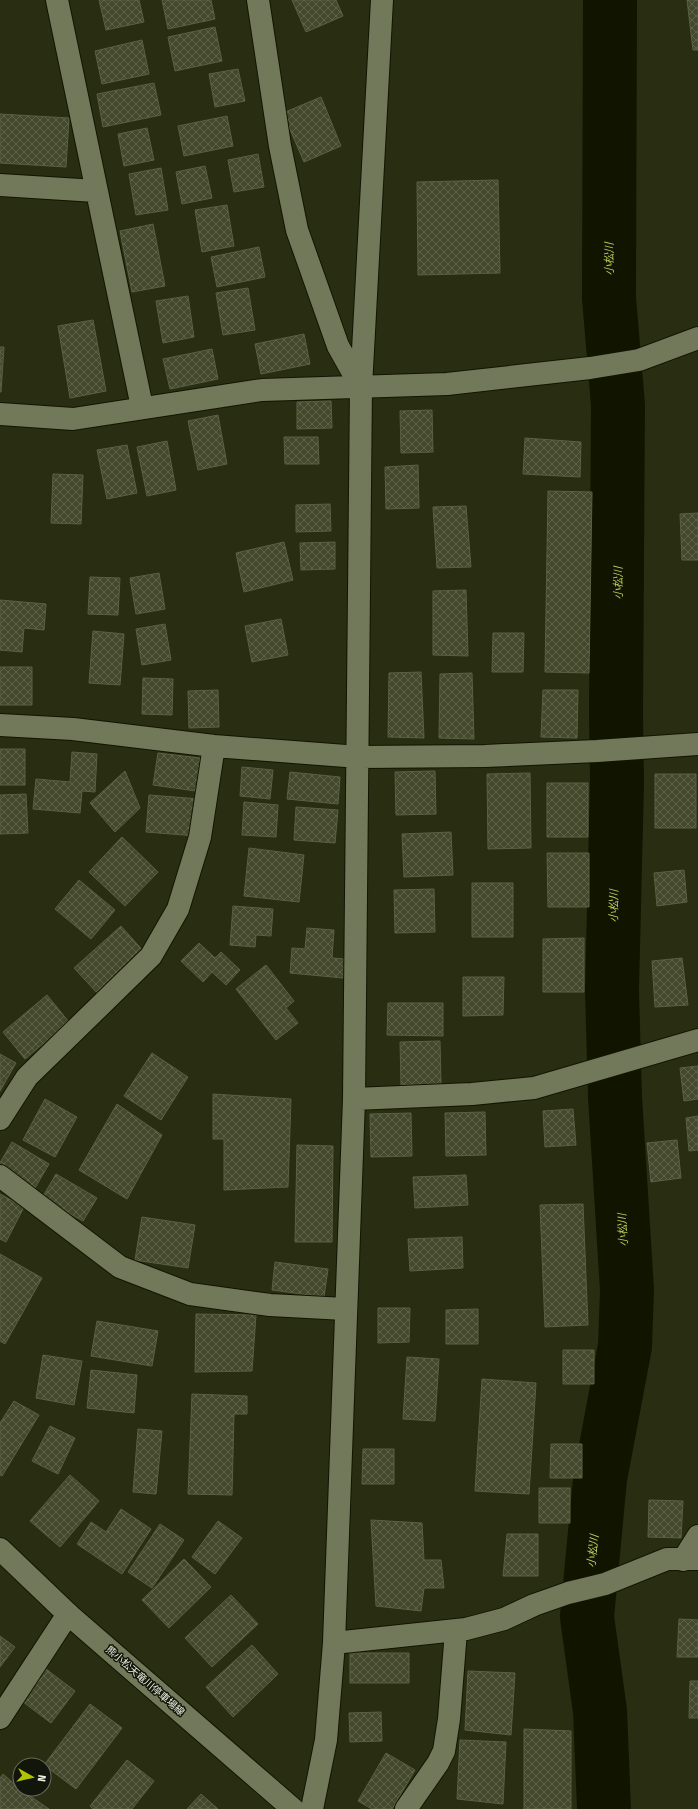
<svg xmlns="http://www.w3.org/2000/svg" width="698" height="1809" font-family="'Fira Sans Condensed','Noto Sans JP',sans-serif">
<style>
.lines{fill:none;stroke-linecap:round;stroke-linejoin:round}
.river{stroke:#111500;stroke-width:54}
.building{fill:url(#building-cross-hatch);stroke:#5a6043}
.street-casing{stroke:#121500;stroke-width:24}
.secondary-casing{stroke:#121500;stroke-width:24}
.street{stroke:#72795a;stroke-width:22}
.secondary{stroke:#72795a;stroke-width:22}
.labels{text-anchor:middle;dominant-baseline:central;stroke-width:3;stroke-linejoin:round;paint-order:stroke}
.street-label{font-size:10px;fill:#eef1e1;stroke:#121509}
.water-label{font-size:11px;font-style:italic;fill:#c0d450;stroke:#121509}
</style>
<defs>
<pattern id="building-cross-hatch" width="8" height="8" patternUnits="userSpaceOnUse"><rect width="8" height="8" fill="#44492d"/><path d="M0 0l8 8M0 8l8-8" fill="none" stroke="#5f644b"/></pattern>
</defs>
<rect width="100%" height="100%" fill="#292e12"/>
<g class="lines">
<!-- river -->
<path class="river" d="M604 1809 600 1711 587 1617 600 1479 625 1346 627 1290 615 1097 612 990 617 782 616 714 618 405 609 298 610 0"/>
</g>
<!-- building -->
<path class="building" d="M99 0H139L144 22 106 30Z
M162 0H211L215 19 168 29Z
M292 0H336L343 16 306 32Z
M687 0H698V50H693Z
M215 27 222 61 175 71 168 37Z
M142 40 149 74 102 84 95 51Z
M238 69 245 101 215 107 209 74Z
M154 83 161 115 103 127 97 94Z
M321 97 341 146 304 162 283 113Z
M0 114 69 118 66 167 0 163Z
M227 116 233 146 184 156 178 126Z
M147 128 154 160 124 166 118 134Z
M258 154 264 187 234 192 228 160Z
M205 166 212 198 182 204 176 172Z
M161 168 168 210 136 215 129 174Z
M498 180 500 273 418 275 417 182Z
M227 205 234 246 202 252 195 210Z
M153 224 165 286 132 292 120 231Z
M259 247 265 277 217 287 211 257Z
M248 288 255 330 223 335 216 293Z
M188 296 194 337 163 343 156 301Z
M93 320 106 391 70 398 58 326Z
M304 334 310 364 261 374 255 344Z
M0 347H4L1 392H0Z
M212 349 218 379 170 389 163 359Z
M331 401 332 428 297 429V402Z
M432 410 433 452 401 453 400 411Z
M218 415 227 464 198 470 188 421Z
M284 437H318L319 464H285Z
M525 438 581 442 580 477 523 474Z
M167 441 176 490 147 496 137 447Z
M127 445 137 493 107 499 97 450Z
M418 465 419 508 386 509 385 467Z
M53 474 83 475 81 524 51 523Z
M548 491 592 492 589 673 545 672Z
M330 504 331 531 296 532V505Z
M466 506 471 567 437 568 433 507Z
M698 513V560H682L680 514Z
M284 542 293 580 244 592 236 553Z
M335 542V569L301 570 300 543Z
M159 573 165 609 136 614 130 578Z
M90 577 120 578 118 615 88 614Z
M466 590 468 656 433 655V591Z
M0 600 46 604 44 630 24 628 22 652 0 650Z
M281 619 288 655 252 662 245 626Z
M165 624 171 660 142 665 136 629Z
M93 631 124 634 120 685 89 683Z
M493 633H524L523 672H492Z
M0 667H32V705H0Z
M421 672 424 738 388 737 389 673Z
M472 673 474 739 439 738 440 674Z
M143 678 173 679 172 715 142 714Z
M218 690 219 727 189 728 188 691Z
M543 690H578L577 738 541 737Z
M0 749H25V785H0Z
M72 752 97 754 95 792 82 791 80 813 33 809 36 779 70 782Z
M158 753 200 758 196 791 153 785Z
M242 767 273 770 270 799 240 796Z
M125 771 140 808 115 832 90 803Z
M435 771 436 814 396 815 395 772Z
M290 772 340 777 338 804 287 799Z
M530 773 531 848 488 849 487 774Z
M655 774H696V828H655Z
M547 783H588V837H547Z
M26 794 28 833 0 834V795Z
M149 795 200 799 196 836 146 832Z
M244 802 278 805 276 837 242 835Z
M296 807 338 810 335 843 294 840Z
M451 832 453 875 404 877 402 834Z
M122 837 158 872 125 906 89 872Z
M249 848 304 855 299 902 244 896Z
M547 853H589V907H548Z
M684 870 687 902 657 906 654 873Z
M79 880 115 910 91 939 55 909Z
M472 883H513V937H472Z
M434 889 435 932 395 933 394 890Z
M233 906 273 909 271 936 256 935 255 947 230 945Z
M121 926 145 953 99 995 74 968Z
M307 928 334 930 332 958 345 959 343 978 290 973 292 948 305 949Z
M584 938V992H543V939Z
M199 943 215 958 221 952 240 970 226 985 212 972 203 982 181 961Z
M682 958 688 1005 655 1007 652 961Z
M266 965 294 1001 286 1008 298 1023 276 1040 236 989Z
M463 977H504L503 1015 463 1016Z
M47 995 69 1022 25 1059 3 1032Z
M388 1003H443V1036L387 1035Z
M440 1041 441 1084 401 1085 400 1042Z
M152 1053 188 1077 161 1120 124 1096Z
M0 1054 16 1063 0 1091Z
M698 1066V1099L684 1101 680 1068Z
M213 1094 291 1099 288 1187 224 1190V1139H213Z
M45 1099 77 1117 55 1157 23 1140Z
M117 1104 162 1135 127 1199 79 1170Z
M573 1109 576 1145 545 1147 543 1111Z
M485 1112 486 1155 446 1156 445 1113Z
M411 1113 412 1156 371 1157 370 1114Z
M698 1116V1150L689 1151 686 1118Z
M677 1140 681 1178 651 1182 647 1143Z
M12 1142 49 1164 35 1188 0 1167V1163Z
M297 1145 333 1146 332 1242H295Z
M56 1174 97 1198 83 1221 42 1198Z
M466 1175 468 1205 415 1208 413 1177Z
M0 1194 24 1207 6 1242 0 1239Z
M583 1204 588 1325 545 1327 540 1205Z
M142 1217 195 1225 188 1268 135 1260Z
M462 1237 463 1268 410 1271 408 1239Z
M0 1254 42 1278 5 1344 0 1341Z
M275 1262 328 1269 324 1297 272 1290Z
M378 1308H410L409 1342 378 1343Z
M478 1309V1344H446V1310Z
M196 1314 256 1315 252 1371 195 1372Z
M97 1321 158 1331 152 1366 91 1356Z
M563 1350H594V1384H563Z
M43 1355 82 1361 74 1405 36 1398Z
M407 1357 439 1359 435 1421 403 1419Z
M91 1370 137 1375 134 1413 87 1408Z
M482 1379 536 1383 529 1494 475 1491Z
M192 1394 247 1396V1414H234L232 1495 188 1494Z
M14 1401 39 1415 2 1476 0 1475V1423Z
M50 1426 75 1438 58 1474 32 1461Z
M138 1429 162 1431 156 1494 133 1492Z
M551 1444H582V1478H550Z
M363 1449H394V1484H362Z
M70 1475 99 1501 60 1547 30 1521Z
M539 1488H570V1523H539Z
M649 1500 683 1501 681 1538 648 1537Z
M121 1509 151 1529 122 1574 77 1544 91 1522 106 1532Z
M371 1520 422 1523 424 1560H441L444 1588H424L421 1611 376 1606Z
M218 1521 242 1538 215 1574 192 1557Z
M160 1524 184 1540 152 1588 128 1572Z
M507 1534H538V1576H503Z
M184 1559 211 1587 169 1628 142 1600Z
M231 1595 258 1624 212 1667 185 1638Z
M679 1619 698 1620V1657H677Z
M0 1636 15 1647 0 1667Z
M252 1645 278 1674 233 1717 206 1687Z
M350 1653H409V1683H350Z
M46 1669 75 1691 51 1723 22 1701Z
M468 1671 515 1673 511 1735 465 1730Z
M690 1681H698V1718H689Z
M90 1704 122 1728 76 1789 44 1765Z
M381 1712 382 1741 350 1742 349 1713Z
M524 1729 571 1731V1809H524Z
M460 1740 506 1742 503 1804 457 1799Z
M386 1753 415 1770 392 1809H372L358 1801Z
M127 1760 154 1781 132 1809H93L90 1806Z
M3 1774 20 1789 49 1809H0V1778Z
M201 1794 218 1809H187Z"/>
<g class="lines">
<defs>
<path id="street" d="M57 0 142 407
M258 0 280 146 297 230 338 346 361 387
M0 185 96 191
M0 414 73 419 262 390 447 384 590 368 639 360 698 338
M0 725 73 729 214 746 359 757 485 756 597 751 698 744
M354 1099 472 1094 534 1088 698 1040
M0 1119 27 1077 151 956 178 909 200 837 214 746
M0 1176 120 1267 190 1294 270 1305 345 1309
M683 1560 698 1536
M334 1643 466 1629 504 1619 534 1605 568 1593 605 1584 667 1559H698
M0 1718 68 1614
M312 1809 326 1740 334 1643 354 1099 361 387 382 0
M406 1809 438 1763 444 1751 449 1719 456 1631"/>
<path id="secondary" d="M0 1549 68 1614 293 1809"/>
</defs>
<!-- street casing -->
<use href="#street" class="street-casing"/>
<!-- secondary casing -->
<use href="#secondary" class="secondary-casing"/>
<!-- street -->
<use href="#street" class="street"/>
<!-- secondary -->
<use href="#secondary" class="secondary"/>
</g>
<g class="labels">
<!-- street labels -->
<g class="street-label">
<text transform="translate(145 1681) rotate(41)">熊小松天竜川停車場線</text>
</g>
<!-- water labels -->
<g class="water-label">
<text transform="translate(609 259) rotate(-90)">小松川</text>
<text transform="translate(618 583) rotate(-90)">小松川</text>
<text transform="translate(614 906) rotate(-89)">小松川</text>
<text transform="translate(623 1230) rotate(-93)">小松川</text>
<text transform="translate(593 1551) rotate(-84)">小松川</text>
</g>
</g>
<!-- north arrow -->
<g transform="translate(32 1777) rotate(98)"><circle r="19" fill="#121509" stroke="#6a6d5f"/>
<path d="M0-3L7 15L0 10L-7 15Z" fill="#b0c502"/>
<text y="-6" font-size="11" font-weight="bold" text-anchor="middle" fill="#eef1e1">N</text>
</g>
</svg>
